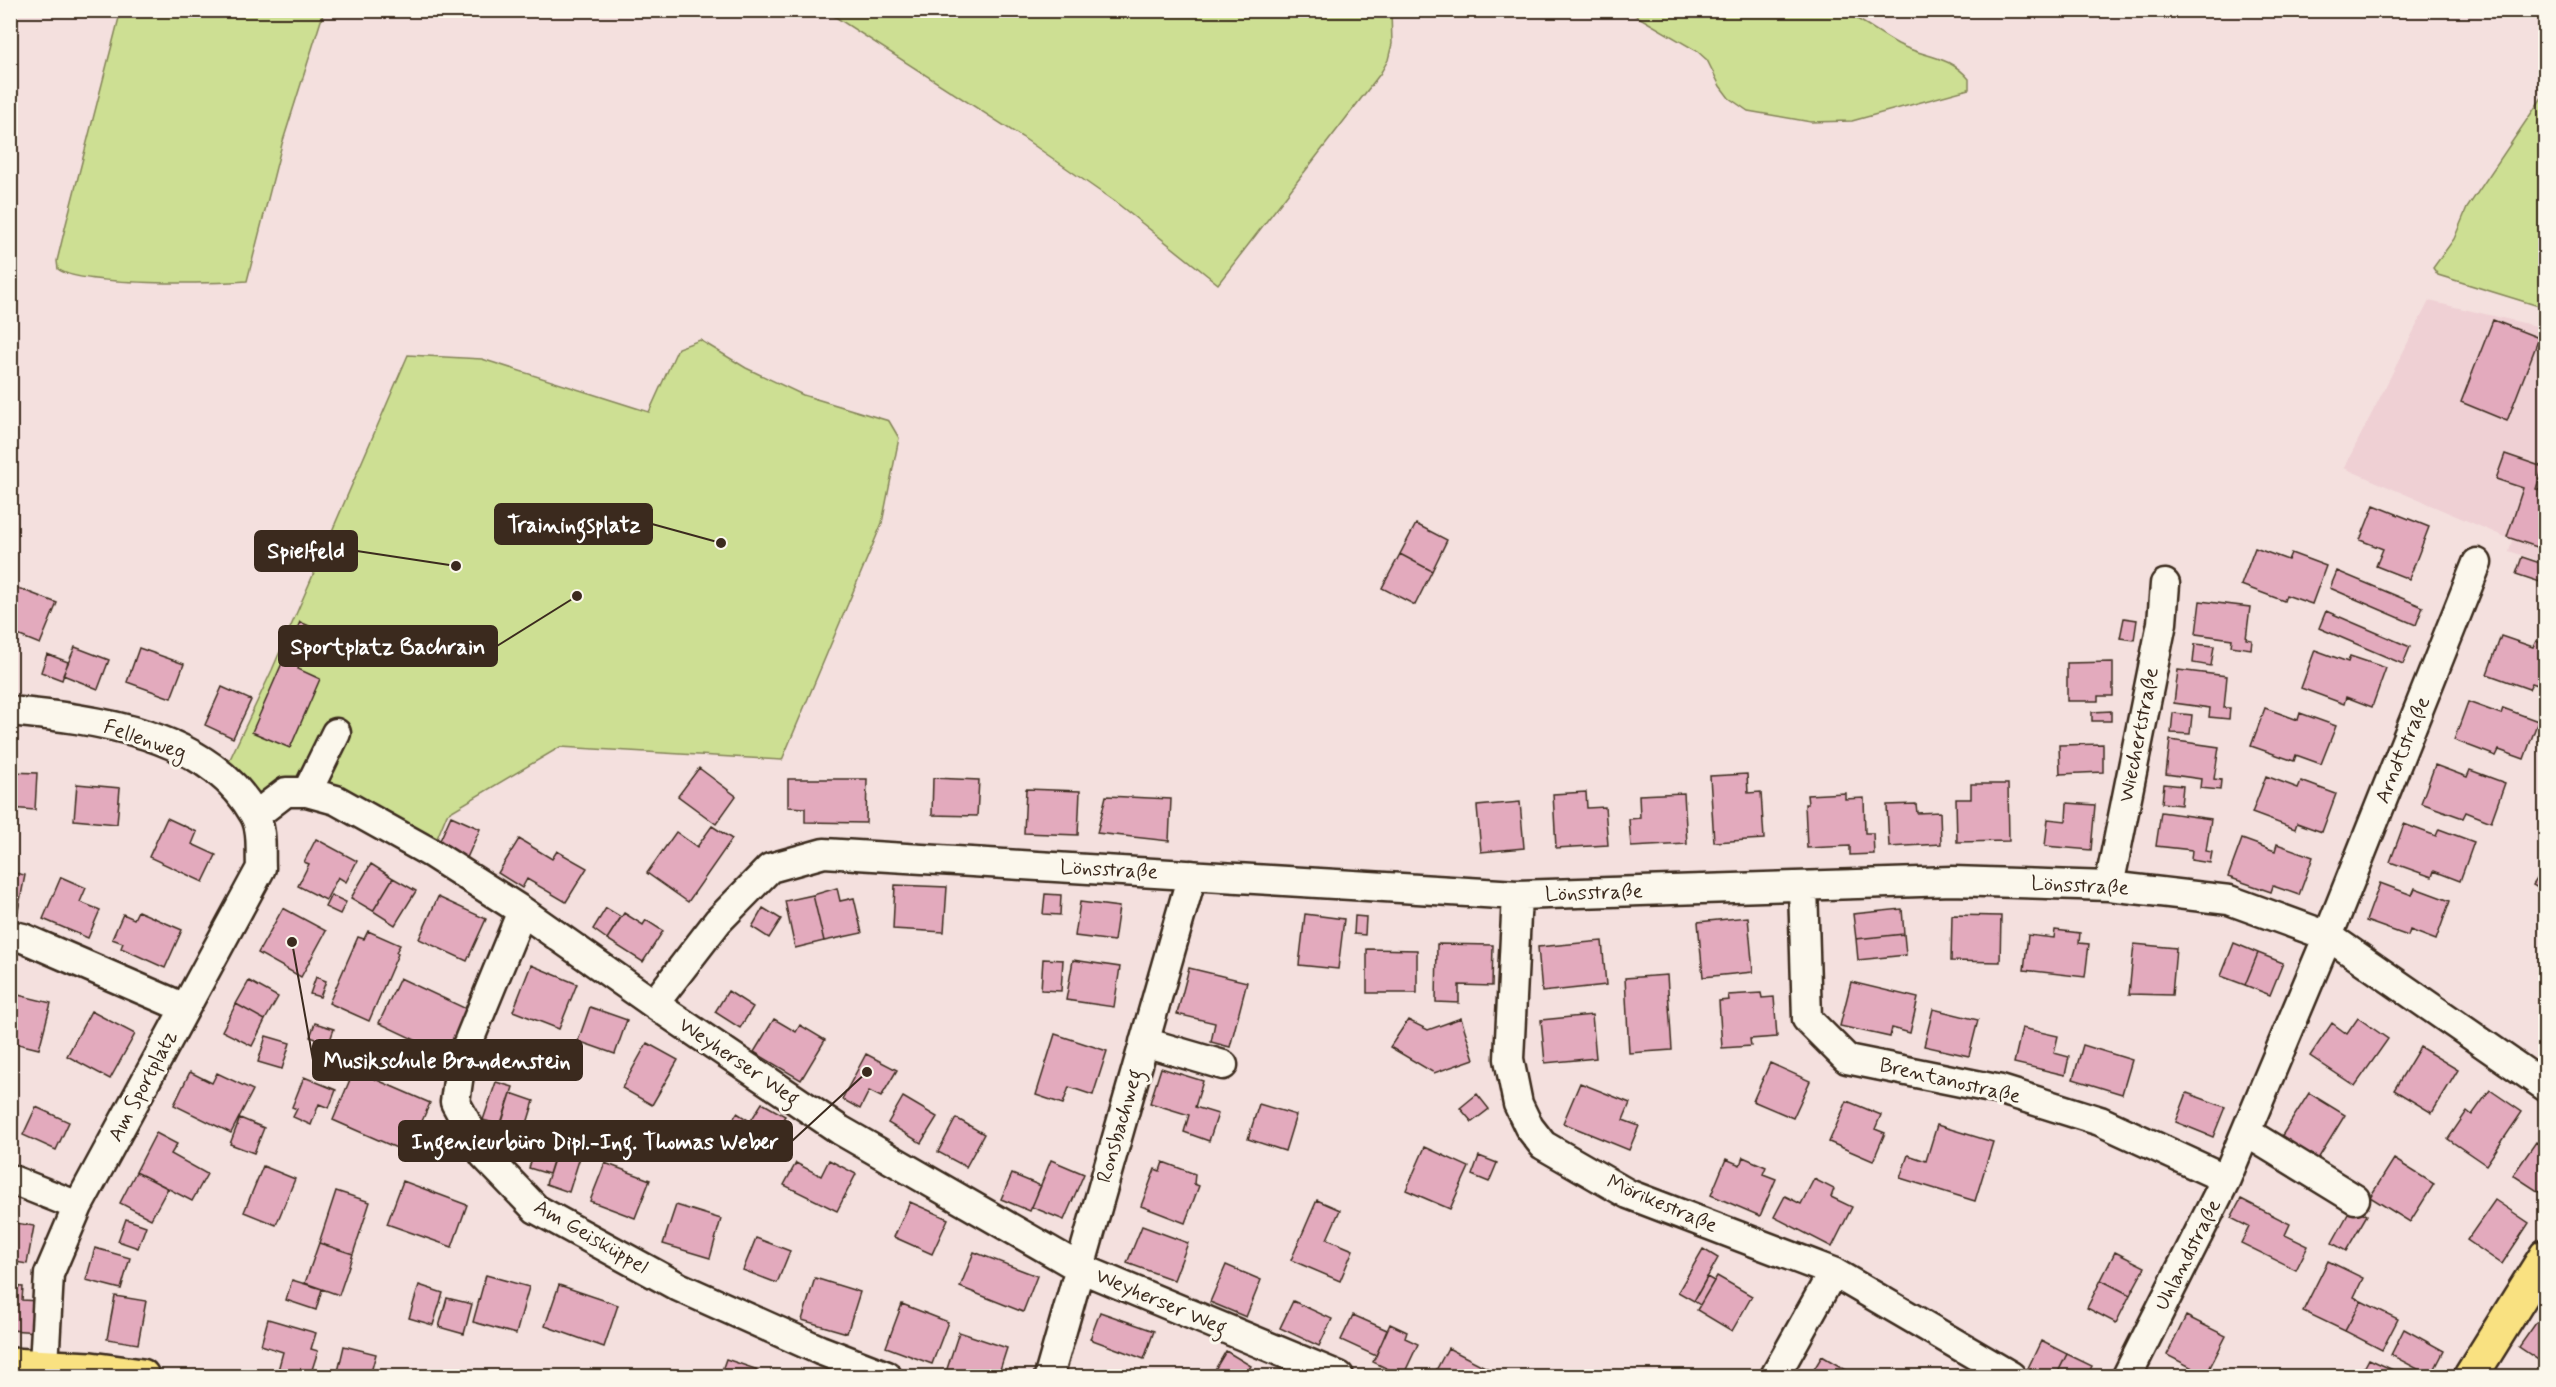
<svg xmlns="http://www.w3.org/2000/svg" width="2556" height="1387" font-family="Mynerve,sans-serif">
<style>
.built{fill:#efd0d4}
.green{fill:#cddf93;stroke:#848458;stroke-width:1.5}
.building{fill:#e3aabd;stroke:#3b2a1e;stroke-width:1.5}
.lines{fill:none;stroke-linecap:round;stroke-linejoin:round}
.minor-casing{stroke:#3b2a1e;stroke-width:33}
.major-casing{stroke:#3b2a1e;stroke-width:38}
.minor{stroke:#fbf7ec;stroke-width:28}
.major{stroke:#f9e181;stroke-width:33}
.labels{text-anchor:middle;dominant-baseline:central;stroke-width:6;stroke-linejoin:round;paint-order:stroke}
.street-label{font-size:21px;fill:#3b2a1e;stroke:#fbf7ec}
.leader{fill:none;stroke:#3b2a1e;stroke-width:2}
.callout-dot{fill:#3b2a1e;stroke:#fbf7ec;stroke-width:2}
.callout{fill:#3b2a1e;stroke:#3b2a1e;stroke-width:2}
.callout-label{font-size:22px;text-anchor:middle;font-weight:bold;fill:#fff}
</style>
<rect width="100%" height="100%" fill="#f4e0de"/>
<filter id="ink" filterUnits="userSpaceOnUse"><feTurbulence type="fractalNoise" baseFrequency=".0167" numOctaves="2"/><feDisplacementMap in="SourceGraphic" scale="12" xChannelSelector="R" yChannelSelector="G"/><feConvolveMatrix kernelMatrix="1 2 1 2 8 2 1 2 1" color-interpolation-filters="sRGB"/></filter>
<g filter="url(#ink)">
<!-- built -->
<path class="built" d="M2429 301 2545 328V563L2509 551 2512 540 2344 468Z"/>
<!-- green -->
<path class="green" d="M121 10 324 11 282 144 247 281C216 284 78 286 58 269L57 261 66 224Z
M826 11H1391L1392 44 1388 60 1380 74 1218 284 1118 204 1022 137Z
M1628 11H1841C1862 20 1879 33 1898 44 1924 58 1948 54 1969 79V89L1852 121 1811 122 1748 111 1729 98 1720 86 1707 60 1697 51Z
M2545 93V308L2438 275 2433 268 2454 239 2467 208Z
M700 340 746 368 803 395 889 421 899 438 882 523 782 760 560 747 447 814 431 853 307 792 256 815 223 774 272 670 408 355 482 359 649 412 678 348Z"/>
<!-- building -->
<path class="building" d="M2493 320 2539 338 2507 421 2461 402Z
M2505 454 2543 467 2536 489 2546 492V550L2507 537 2523 488 2496 479Z
M2374 505 2429 527 2409 579 2376 566 2383 549 2360 540Z
M1416 524 1447 540 1432 571 1400 554Z
M2255 548 2288 560 2291 553 2326 566 2312 604 2286 595 2284 601 2241 585Z
M1400 554 1432 571 1415 605 1382 588Z
M2522 557 2546 565V584L2516 574Z
M2337 571 2423 607 2416 625 2330 588Z
M10 585 57 603 40 644 10 632Z
M2200 601 2250 607 2246 639 2252 640 2251 649 2231 646 2232 639 2196 634Z
M2326 611 2410 647 2403 664 2319 628Z
M2124 618 2137 620 2134 640 2120 638Z
M300 622 316 629 298 669 320 679 290 748 252 732Z
M2501 636 2533 647 2536 641 2546 645V688L2532 683 2529 689 2487 674Z
M2195 644 2214 646 2211 666 2193 663Z
M75 647 109 660 98 689 63 675Z
M139 648 184 664 171 698 127 682Z
M2315 650 2348 662 2350 656 2386 668 2372 707 2346 697 2344 704 2301 688Z
M47 654 68 662 62 680 41 672Z
M2113 662V696H2098V701H2067V663Z
M2178 670 2227 676 2224 708H2230L2229 719 2209 717 2210 708 2174 703Z
M222 687 251 700 233 738 205 725Z
M2468 702 2501 714 2503 708 2538 721 2524 759 2499 750 2496 756 2454 740Z
M2265 708 2298 720 2300 713 2336 726 2321 764 2296 755 2294 761 2251 746Z
M2111 711V721H2092V712Z
M2173 713 2192 715 2190 734 2171 733Z
M2170 740 2219 747 2214 779 2221 780 2220 790 2200 788 2201 779 2166 774Z
M2103 744V772L2060 774 2059 745Z
M2435 765 2467 777 2470 770 2505 783 2491 822 2466 812 2463 818 2421 803Z
M699 768 736 796 716 824 678 796Z
M10 772 37 773 35 810 10 808Z
M1747 774 1748 793 1761 792 1764 839 1714 842 1710 776Z
M2266 776 2298 788 2301 781 2336 794 2322 832 2297 823 2295 829 2252 813Z
M933 778 979 780 977 816 932 815Z
M788 779H867L866 823 805 822V808L788 807Z
M77 784 120 788 117 824 74 820Z
M1971 784H2008L2009 841 1957 842 1956 799H1971Z
M2164 784 2183 786 2181 805 2162 803Z
M1026 789 1080 791 1078 835 1024 833Z
M1586 792 1587 808 1605 807 1608 845 1556 848 1553 794Z
M1684 793 1687 844 1631 847 1629 819 1640 818 1639 795Z
M1845 793V799L1864 798 1865 833H1873L1874 854 1850 855V846L1807 848 1805 804H1808L1807 795Z
M1106 796 1171 799 1169 841 1097 833Z
M1520 802 1524 848 1481 852 1477 806Z
M2067 803 2095 805 2091 850 2045 846 2048 819 2066 821Z
M1916 804 1917 813 1940 812 1941 844 1889 847 1887 805Z
M2161 812 2211 819 2206 851 2212 852 2210 863 2191 860 2192 850 2156 846Z
M451 816 480 829 466 860 437 847Z
M167 818 197 832 192 844 216 855 203 882 149 857Z
M2404 824 2436 836 2439 829 2474 842 2460 881 2434 871 2432 877 2390 862Z
M712 826 732 839 688 902 647 873 676 832 697 847Z
M316 839 357 861 346 882 338 877 326 900 298 886 309 864 304 862Z
M519 839 552 859 557 851 587 868 566 902 527 879 522 888 498 873Z
M2242 839 2275 851 2277 844 2313 857 2299 895 2273 886 2271 892 2228 877Z
M371 864 393 878 373 911 351 898Z
M2546 865V893L2533 885Z
M10 872 25 875 18 911 10 909Z
M61 877 86 888 80 902 100 910 88 938 43 919Z
M393 878 416 891 395 925 373 911Z
M2380 883 2412 895 2415 888 2450 901 2436 940 2410 930 2408 936 2366 921Z
M895 885 947 887 944 932 893 929Z
M837 888 840 901 854 898 862 933 824 941 813 895Z
M1045 894 1061 895 1060 915 1043 914Z
M331 895 346 902 340 914 325 907Z
M813 895 824 941 795 948 785 901Z
M438 897 486 919 467 961 419 939Z
M1080 902 1119 907 1114 941 1075 936Z
M283 908 326 931 301 977 258 953Z
M606 908 621 917 607 939 593 929Z
M763 908 781 919 769 938 752 927Z
M1902 909 1904 934 1856 939 1853 914Z
M138 911 182 930 165 968 121 948 123 943 112 939 123 914 134 919Z
M624 913 643 925 646 920 663 931 643 962 607 939Z
M1305 914 1344 919 1338 969 1299 965Z
M1952 915 2001 916 2000 962 1951 961Z
M1355 916 1366 917 1365 935 1354 934Z
M1748 917 1753 972 1703 977 1698 922Z
M2055 930 2080 933 2079 943 2089 944 2085 977 2024 970 2028 935 2054 938Z
M368 931 400 945 396 952 398 954 369 1021 329 1003 358 937 364 939Z
M1904 934 1906 955 1858 960 1856 939Z
M1602 941 1606 985 1542 992 1538 947Z
M2234 943 2258 953 2245 985 2221 976Z
M1437 944 1493 945 1492 986 1459 985V1003L1436 1002Z
M2134 944 2176 948 2172 995 2129 994Z
M1367 949 1417 950V993H1367Z
M2258 953 2283 963 2270 995 2245 985Z
M1043 959 1063 960 1061 991 1041 990Z
M1073 960 1120 967 1114 1007 1066 1000Z
M531 965 577 984 559 1029 513 1011Z
M1189 968 1247 982 1230 1047 1211 1042 1215 1023 1177 1014Z
M1667 975 1672 1050 1629 1053 1625 978Z
M316 977 326 981 320 997 310 994Z
M400 978 473 1012 451 1057 379 1023Z
M249 981 278 997 265 1020 236 1004Z
M1851 982 1918 998 1910 1033 1892 1028 1890 1037 1840 1026Z
M728 991 753 1007 740 1028 715 1012Z
M10 993 51 1003 39 1049 10 1042Z
M1761 993 1762 998 1774 997 1777 1037 1750 1039 1751 1046 1722 1048 1719 1001 1729 1000 1728 995Z
M236 1004 265 1020 252 1046 222 1031Z
M590 1007 627 1020 615 1054 578 1041Z
M1933 1009 1978 1020 1969 1056 1924 1046Z
M91 1011 135 1034 110 1079 67 1056Z
M1592 1015 1596 1058 1545 1063 1541 1020Z
M1461 1018 1474 1059 1434 1073 1390 1047 1408 1020 1428 1030Z
M2358 1018 2388 1039 2355 1086 2310 1056 2332 1023 2347 1034Z
M774 1019 796 1032 800 1025 825 1040 801 1080 754 1052Z
M315 1023 334 1029 329 1043 310 1037Z
M2022 1028 2058 1036 2054 1053 2069 1057 2065 1075 2014 1063Z
M1055 1034 1107 1051 1093 1095 1069 1087 1063 1104 1036 1095Z
M266 1036 290 1043 282 1069 258 1062Z
M647 1043 678 1060 652 1105 622 1088Z
M2083 1045 2132 1060 2122 1094 2073 1079Z
M2420 1047 2458 1070 2432 1113 2394 1090Z
M866 1054 897 1070 881 1097 869 1091 860 1109 842 1099Z
M1770 1063 1810 1081 1793 1118 1753 1101Z
M1161 1068 1203 1081 1195 1107 1218 1114 1209 1141 1184 1132 1189 1115 1150 1103Z
M354 1070 430 1103 408 1153 333 1120Z
M190 1072 212 1083 217 1073 253 1090 231 1133 174 1105Z
M304 1077 336 1090 329 1108 319 1104 311 1125 293 1117 297 1109 292 1107Z
M496 1082 513 1087 501 1125 483 1120Z
M1580 1083 1630 1103 1623 1120 1639 1126 1629 1150 1563 1123Z
M2490 1090 2522 1112 2486 1165 2448 1139 2467 1111 2472 1115Z
M511 1093 534 1101 521 1143 497 1135Z
M2187 1093 2225 1107 2213 1137 2176 1122Z
M2309 1093 2345 1115 2318 1159 2281 1137Z
M1477 1094 1489 1109 1472 1122 1460 1108Z
M903 1097 937 1117 921 1143 888 1123Z
M1847 1101 1881 1115 1875 1129 1885 1133 1873 1161 1829 1142Z
M762 1103 785 1116 773 1136 750 1122Z
M1259 1104 1296 1115 1285 1151 1248 1139Z
M36 1107 69 1122 56 1150 23 1135Z
M737 1113 773 1136 757 1161 721 1138Z
M240 1118 264 1128 254 1153 230 1144Z
M956 1118 984 1134 966 1167 938 1152Z
M1937 1125 1993 1142 1975 1201 1900 1178 1908 1155 1926 1161Z
M542 1126 562 1132 549 1174 529 1168Z
M156 1133 177 1144 171 1154 207 1174 192 1201 136 1172Z
M2536 1142 2546 1148V1188L2542 1194 2513 1175Z
M558 1147 581 1154 569 1192 546 1184Z
M1425 1147 1469 1167 1450 1209 1406 1190Z
M1479 1156 1497 1163 1489 1182 1472 1175Z
M1743 1157 1766 1167 1763 1174 1776 1179 1760 1216 1711 1195 1726 1159 1740 1165Z
M2394 1159 2434 1184 2410 1222 2370 1197Z
M829 1160 856 1174 837 1211 784 1185 796 1163 821 1176Z
M1051 1160 1084 1174 1064 1220 1032 1207Z
M1163 1162 1195 1174 1194 1184 1199 1186 1185 1223 1141 1206 1155 1169 1160 1171Z
M605 1163 650 1180 635 1218 590 1201Z
M263 1166 295 1179 276 1225 244 1212Z
M136 1172 168 1188 151 1219 120 1203Z
M1012 1174 1041 1186 1030 1211 1001 1199Z
M1814 1179 1834 1189 1831 1197 1852 1207 1832 1247 1774 1217 1785 1196 1801 1204Z
M403 1181 467 1205 452 1247 387 1224Z
M336 1191 370 1202 353 1254 319 1243Z
M2241 1199 2290 1224 2285 1235 2308 1246 2296 1270 2241 1243 2249 1227 2231 1218Z
M1317 1200 1340 1210 1327 1239 1353 1250 1340 1281 1291 1260Z
M2495 1200 2529 1223 2502 1264 2467 1240Z
M910 1202 948 1219 932 1254 894 1237Z
M676 1205 721 1219 710 1258 663 1244Z
M2352 1207 2367 1215 2346 1251 2332 1243Z
M126 1219 146 1226 138 1248 118 1241Z
M10 1222 34 1226 27 1264 10 1261Z
M1142 1226 1188 1243 1174 1280 1127 1263Z
M756 1238 790 1251 777 1283 743 1270Z
M319 1243 353 1254 339 1295 305 1283Z
M95 1248 130 1258 121 1289 86 1280Z
M1703 1249 1718 1258 1694 1301 1678 1292Z
M974 1252 1037 1276 1023 1312 960 1287Z
M2115 1252 2145 1267 2130 1295 2101 1280Z
M2328 1261 2363 1278 2354 1297 2361 1301 2345 1331 2303 1311Z
M1226 1265 1261 1280 1246 1317 1210 1302Z
M486 1275 529 1287 516 1334 473 1322Z
M1717 1276 1752 1296 1732 1331 1697 1310Z
M1707 1277 1714 1281 1700 1305 1694 1301Z
M815 1278 860 1292 847 1333 802 1320Z
M292 1280 322 1289 316 1310 286 1300Z
M2101 1280 2130 1295 2116 1323 2087 1308Z
M419 1285 443 1293 433 1325 409 1318Z
M559 1285 618 1305 604 1347 545 1326Z
M10 1286 23 1287 22 1300 39 1301 38 1332 10 1330Z
M115 1296 146 1301 138 1344 107 1339Z
M447 1298 472 1304 464 1334 439 1327Z
M1293 1301 1332 1319 1319 1346 1280 1328Z
M2361 1301 2398 1319 2382 1350 2345 1331Z
M902 1304 948 1322 932 1364 886 1347Z
M1100 1312 1154 1331 1144 1359 1090 1339Z
M2543 1313 2546 1315V1365L2519 1347Z
M1353 1315 1387 1330 1376 1356 1341 1340Z
M2186 1316 2226 1336 2206 1375 2167 1355Z
M268 1319 316 1333 311 1349 318 1351 310 1376H287L277 1374 283 1352 261 1345Z
M1390 1324 1407 1332 1405 1338 1418 1344 1403 1376 1373 1362Z
M2404 1329 2444 1351 2431 1376 2391 1355Z
M959 1332 1007 1348 998 1376H961L946 1372Z
M2041 1341 2067 1354 2056 1376H2042L2027 1370Z
M344 1346 376 1354 370 1376H337Z
M1448 1348 1491 1370 1487 1376H1433Z
M1226 1351 1251 1366 1245 1376H1211Z
M2067 1354 2092 1366 2087 1376H2056Z
M1822 1356 1853 1374 1852 1376H1810Z
M726 1359 758 1370 756 1376H720Z
M2369 1359 2406 1376H2360Z"/>
<g class="lines">
<defs>
<path id="minor" d="M10 711C94 719 209 733 254 814 263 829 260 851 261 868L78 1206 49 1274 44 1365
M307 792 336 733
M256 815 286 792H307L336 800 431 853 522 911 654 1004 840 1130 1080 1268 1339 1376
M1803 886 1807 1019 1847 1059 2001 1090 2100 1121 2226 1179
M2109 886 2162 623 2165 584
M1517 895 1509 1059 1518 1104 1529 1127 1543 1145 1628 1194 1833 1272 2011 1376
M522 911 461 1060 455 1102 484 1155 536 1209 679 1287 820 1350 887 1376
M10 935 23 938 185 1008
M654 1004 718 921 770 868 824 853 1517 895 1952 881 2109 886 2229 900 2328 936 2546 1087
M1144 1042 1223 1065
M2246 1132 2355 1199
M10 1179 78 1206
M1049 1376 1192 875
M1775 1376 1833 1272
M2127 1376 2226 1179 2328 936 2477 563"/>
<path id="major" d="M10 1365 91 1369 142 1376
M2471 1376 2546 1256"/>
</defs>
<!-- minor casing -->
<use href="#minor" class="minor-casing"/>
<!-- major casing -->
<use href="#major" class="major-casing"/>
<!-- minor -->
<use href="#minor" class="minor"/>
<!-- major -->
<use href="#major" class="major"/>
</g>
</g>
<g class="labels">
<!-- street labels -->
<g class="street-label">
<text transform="translate(2139 735) rotate(-79)">Wiechertstraße</text>
<text transform="translate(145 740) rotate(19)">Fellenweg</text>
<text transform="translate(2403 750) rotate(-68)">Arndtstraße</text>
<text transform="translate(1109 870) rotate(3)">Lönsstraße</text>
<text transform="translate(2080 886) rotate(3)">Lönsstraße</text>
<text transform="translate(1594 893) rotate(-2)">Lönsstraße</text>
<text transform="translate(739 1062) rotate(34)">Weyherser Weg</text>
<text transform="translate(1950 1081) rotate(13)">Brentanostraße</text>
<text transform="translate(143 1086) rotate(-62)">Am Sportplatz</text>
<text transform="translate(1120 1126) rotate(-74)">Ronsbachweg</text>
<text transform="translate(1662 1204) rotate(23)">Mörikestraße</text>
<text transform="translate(591 1237) rotate(30)">Am Geisküppel</text>
<text transform="translate(2188 1255) rotate(-63)">Uhlandstraße</text>
<text transform="translate(1161 1302) rotate(23)">Weyherser Weg</text>
</g>
</g>
<!-- callouts -->
<path class="leader" d="M721 543L652 524M456 566L357 551M577 596L497 646M292 942L313 1060M867 1072L792 1141"/>
<g class="callout-dot">
<circle cx="721" cy="543" r="6"/>
<circle cx="456" cy="566" r="6"/>
<circle cx="577" cy="596" r="6"/>
<circle cx="292" cy="942" r="6"/>
<circle cx="867" cy="1072" r="6"/>
</g>
<g class="callout">
<rect x="495" y="504" width="157" height="40" rx="6"/>
<rect x="255" y="531" width="102" height="40" rx="6"/>
<rect x="279" y="626" width="218" height="40" rx="6"/>
<rect x="313" y="1040" width="269" height="40" rx="6"/>
<rect x="399" y="1121" width="393" height="40" rx="6"/>
</g>
<g class="callout-label">
<text x="574" y="532">Trainingsplatz</text>
<text x="306" y="558">Spielfeld</text>
<text x="388" y="654">Sportplatz Bachrain</text>
<text x="447" y="1068">Musikschule Brandenstein</text>
<text x="595" y="1149">Ingenieurbüro Dipl.-Ing. Thomas Weber</text>
</g>
<!-- margin -->
<rect width="2556" height="1387" fill="none" stroke="#fbf7ec" stroke-width="36"/>
<rect x="18" y="18" width="2520" height="1351" fill="none" stroke="#3b2a1e" stroke-width="2" filter="url(#ink)"/>
</svg>
